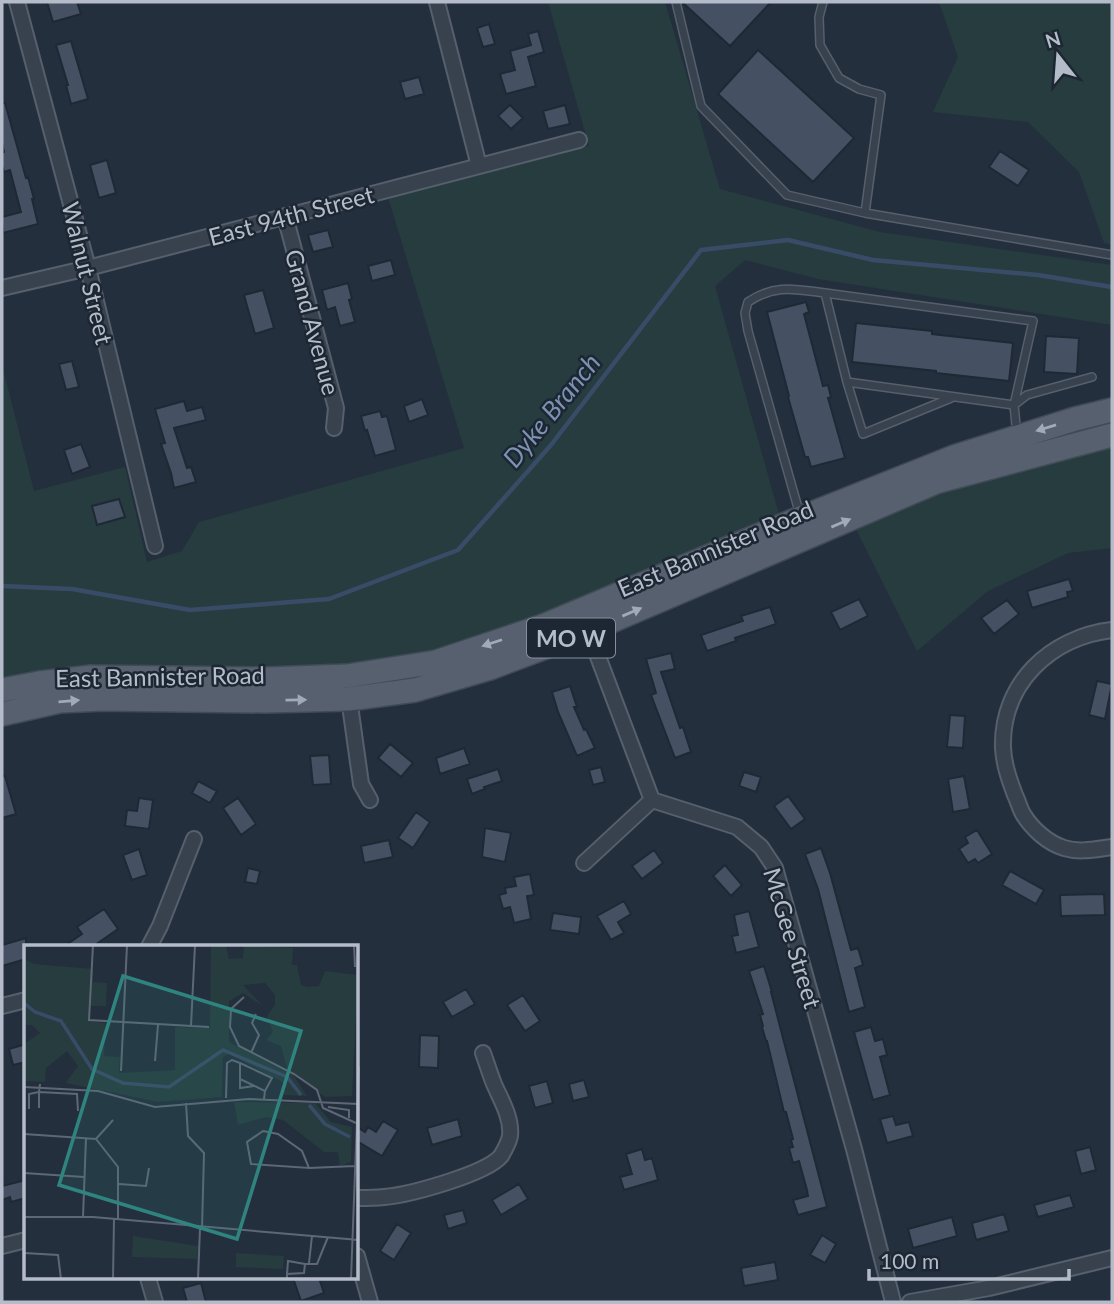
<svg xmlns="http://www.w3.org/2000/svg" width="1114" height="1304" font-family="Lato,sans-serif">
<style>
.green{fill:#263c3f}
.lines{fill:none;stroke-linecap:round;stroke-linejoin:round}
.stream{stroke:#394c67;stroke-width:4.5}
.building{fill:#455162;stroke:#1f2835;stroke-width:2}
.lane-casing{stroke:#565f6c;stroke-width:10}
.street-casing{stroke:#565f6c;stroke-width:18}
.primary-casing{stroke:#414a57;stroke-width:26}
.lane{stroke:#38414e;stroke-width:7}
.street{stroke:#38414e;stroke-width:14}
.primary{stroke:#56606e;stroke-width:23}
.oneway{fill:#a1aab7}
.labels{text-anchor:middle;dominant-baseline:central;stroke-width:5;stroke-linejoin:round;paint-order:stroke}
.shield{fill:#1d2633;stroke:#878f9c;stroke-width:2}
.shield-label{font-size:23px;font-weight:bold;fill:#b4bcc9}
.street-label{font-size:24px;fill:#b4bcc9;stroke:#1d2633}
.water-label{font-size:26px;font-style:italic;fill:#7c92b1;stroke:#1d2633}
.inset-river{fill:none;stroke:#394c67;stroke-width:3.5}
.inset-road{fill:none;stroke:#5e6776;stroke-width:2}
.view{fill:#308480;fill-opacity:0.15;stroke:#308480;stroke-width:3.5}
.inset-edge{fill:none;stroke:#b4bcc9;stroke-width:3.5}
</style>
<rect width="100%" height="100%" fill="#242f3e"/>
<!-- green -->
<path class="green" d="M548 2H665L720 189 880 232 1112 265V325L818 279 745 260 715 286 780 518 531 623 420 656 364 665 2 682V365L34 491 125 467 147 562 182 551 199 522 464 448 388 197 589 146Z
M935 2H1112V245L1104 243 1079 172 1028 122 933 112 958 57 940 5Z
M1112 445V548L1068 553 988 591 917 651 855 527 943 492 1039 463Z"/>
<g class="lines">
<!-- stream -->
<path class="stream" d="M2 586 72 589 190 610 329 599 458 550 551 445 701 250 788 240 873 260 1038 275 1112 287"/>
</g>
<!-- building -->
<path class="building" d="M47 2H77L81 14 53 22Z
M682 2H771L730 46Z
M489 24 495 44 483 47 477 28Z
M538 31 544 52 528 57 536 86 506 94 500 74 515 70 510 51 531 45 528 34Z
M71 41 88 99 71 104 66 85H68L56 45Z
M758 50 854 138 813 182 718 94Z
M419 77 424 94 405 99 400 82Z
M2 103H5L26 178 28 177 34 199H32L38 224 3 233 2 217 21 212 10 170 4 172 2 166V153L4 152 2 143Z
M510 105 523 118 511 129 498 116Z
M565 105 570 124 548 129 543 111Z
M1000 151 1029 170 1018 186 989 167Z
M107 160 116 193 99 198 90 165Z
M328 230 333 247 313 252 308 235Z
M391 260 395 275 372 281 368 266Z
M348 283 352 299 349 300 355 322 340 326 335 307 327 310 322 290Z
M263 290 274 328 255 334 244 295Z
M806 302 809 312 804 314 823 386 828 385 831 397 828 398 845 458 811 467 808 457H805L788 397 789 396 767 312Z
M856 323 932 331V334L1013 343 1009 381 936 373V371L852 362Z
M1046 336 1079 338 1077 374 1044 372Z
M72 361 79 387 66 390 59 364Z
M422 399 428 415 409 422 404 406Z
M184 401 187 411 202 407 206 420 174 428 187 468 191 467 196 482 174 488 171 473 161 444 165 443 155 409Z
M380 411 382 417 387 416 396 450 375 456 367 430 365 431 361 416Z
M81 444 90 467 72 474 64 450Z
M119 499 125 517 97 525 92 506Z
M1069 579 1073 591 1067 592 1068 597 1032 608 1027 591Z
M859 599 868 616 840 630 831 612Z
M1007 600 1019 614 994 634 981 618Z
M770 607 776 624 735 638 736 641 707 651 701 635 743 621 741 616Z
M671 653 675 669 661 672 680 728 683 727 691 752 675 758 651 695 656 693 646 659Z
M1097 681 1112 684 1105 719 1089 715Z
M570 686 577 707H574L584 730 586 729 595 748 577 756 558 712 552 692Z
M950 715 965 716 963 748 947 747Z
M390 744 413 763 401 777 378 758Z
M464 748 470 764 440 774 436 758Z
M329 755 331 784 313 785 310 756Z
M601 767 605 782 593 785 589 770Z
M498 769 502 781 484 787 485 789 472 794 467 779Z
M744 772 761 777 756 792 739 786Z
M2 776H5L16 814 2 818Z
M964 776 970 809 953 812 948 779Z
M198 781 217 791 210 803 192 793Z
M788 796 805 819 791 829 774 806Z
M139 798 153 800 149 829 125 826 127 810 137 811Z
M238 798 256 824 241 835 223 808Z
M416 812 430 822 413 848 398 838Z
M485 828 511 833 505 862 482 857Z
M977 830 992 854 978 863 975 859 968 863 959 849 968 843 965 837Z
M389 840 393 857 364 863 361 846Z
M821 848 830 873 851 950 858 948 863 965 855 968 865 1007 849 1012 818 889 805 854Z
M139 849 147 875 132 880 123 855Z
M654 850 663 863 642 879 632 866Z
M725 865 742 885 731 896 713 876Z
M248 868 260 871 257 884 245 882Z
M1010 871 1044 890 1036 904 1002 885Z
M530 874 534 895 527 896 531 919 514 923 510 907 503 909 499 895 506 893 505 888 516 886 514 877Z
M1104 894 1105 915 1061 916 1060 895Z
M624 901 631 914 618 922 624 933 611 940 597 916Z
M104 909 118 929 92 947H63L82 934 77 927Z
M749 911 759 947 736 953 732 936 738 935 734 915Z
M553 913 581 917 579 934 550 930Z
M26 938V959L2 966V945Z
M764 966 772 992H771L827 1207 798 1215 793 1200 808 1196 807 1190 799 1161 793 1163 789 1148 793 1147 791 1140 793 1139 786 1112H784L767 1041H766L762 1027 763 1026 760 1015 763 1014 749 971Z
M466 989 475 1004 452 1017 443 1002Z
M523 995 540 1021 525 1031 507 1005Z
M871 1027 875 1041 883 1039 887 1055 880 1057 890 1095 873 1100 854 1032Z
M420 1035 439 1036 438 1068 419 1067Z
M26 1044V1062L13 1065 9 1049Z
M584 1080 589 1097 573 1101 569 1084Z
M547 1081 553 1103 535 1108 529 1086Z
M893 1116 896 1125 909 1122 913 1136 887 1143 880 1119Z
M458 1119 462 1136 432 1145 427 1128Z
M383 1121 398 1130 382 1156 357 1141V1127L365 1132 368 1127 376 1132Z
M1090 1147 1096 1170 1081 1174 1075 1151Z
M642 1149 645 1160 652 1158 658 1180 624 1190 620 1177 632 1174 626 1154Z
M26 1180V1198L11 1202 10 1197 2 1200V1186Z
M519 1184 528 1199 501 1215 492 1200Z
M1070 1195 1074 1207 1038 1217 1034 1205Z
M463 1210 467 1223 448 1229 444 1215Z
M1004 1214 1009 1231 976 1240 972 1223Z
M952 1217 957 1236 913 1248 908 1229Z
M397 1224 411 1233 394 1260 380 1251Z
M822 1235 836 1244 825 1263 810 1255Z
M775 1262 778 1280 744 1286 741 1268Z
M293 1278H319L324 1293 301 1301Z
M201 1283 206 1302H187L183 1288Z"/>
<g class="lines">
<defs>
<path id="lane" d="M676 2 701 106 787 195 865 213 1112 255
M823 2 819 17 820 45 839 78 859 89 881 95 865 213
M825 293 1033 321 1014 405
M847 382 863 434 951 398
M1014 405 1027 395 1092 377
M800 515 748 331 745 313 748 302C775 284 794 289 825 293L847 382 1014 405 1017 435"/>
<path id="street" d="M17 2 88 268 155 546
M437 2 479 166
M285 216 336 408 334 428
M2 288 88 268 579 140
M585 625 594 646 652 800 737 827 761 847 775 868 854 1149 893 1302
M1112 630C1051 637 1001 683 1003 748 1004 765 1009 779 1015 795 1018 801 1020 809 1023 814 1032 829 1048 843 1064 848 1080 853 1096 849 1112 847
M348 691 361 784 370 800
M584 863 652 800
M149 947 160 926 194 839
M2 1006 26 1000
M357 1198C366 1198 375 1198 384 1197 409 1195 486 1174 501 1156 504 1151 509 1141 510 1136 512 1118 501 1100 494 1084 490 1074 487 1064 483 1053
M2 1246 26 1240
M357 1256 370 1302
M148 1278 155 1302
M910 1302 989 1288 1112 1258"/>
<path id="primary" d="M2 690 39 683 91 677 266 679 347 676 436 662 543 626 793 521 954 457 1075 419 1112 410
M2 714 60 701 103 699 265 701 349 699 415 690 490 668 588 631 936 482 1112 435"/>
</defs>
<!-- lane casing -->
<use href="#lane" class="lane-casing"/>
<!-- street casing -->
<use href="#street" class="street-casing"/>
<!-- primary casing -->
<use href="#primary" class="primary-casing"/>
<!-- lane -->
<use href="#lane" class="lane"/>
<!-- street -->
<use href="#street" class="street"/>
<!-- primary -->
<use href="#primary" class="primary"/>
</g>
<!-- one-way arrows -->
<defs><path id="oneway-solid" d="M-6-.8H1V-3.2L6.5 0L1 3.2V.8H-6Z" transform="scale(1.75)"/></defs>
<g class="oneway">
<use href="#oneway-solid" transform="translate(1046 428) rotate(163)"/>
<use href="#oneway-solid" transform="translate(841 523) rotate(-23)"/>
<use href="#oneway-solid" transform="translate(632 612) rotate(-23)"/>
<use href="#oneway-solid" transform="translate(492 643) rotate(162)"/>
<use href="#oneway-solid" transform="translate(296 700) rotate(-1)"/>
<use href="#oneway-solid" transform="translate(69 701) rotate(-5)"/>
</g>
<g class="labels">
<!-- shield labels -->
<rect class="shield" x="527" y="618.5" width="88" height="39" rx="5"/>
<g class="shield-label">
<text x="571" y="638">MO W</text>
</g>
<!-- street labels -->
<g class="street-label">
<text transform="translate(291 215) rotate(-15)">East 94th Street</text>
<text transform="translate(88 273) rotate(76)">Walnut Street</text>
<text transform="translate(313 322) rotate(75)">Grand Avenue</text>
<text transform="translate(715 548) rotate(-23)">East Bannister Road</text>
<text transform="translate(160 676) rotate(-1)">East Bannister Road</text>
<text transform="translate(793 938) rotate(73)">McGee Street</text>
</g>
<!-- water labels -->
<g class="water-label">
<text transform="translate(551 410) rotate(-51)">Dyke Branch</text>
</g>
</g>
<!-- overview -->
<g transform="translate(24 945)">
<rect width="334" height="334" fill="#242f3e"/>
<path d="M187 0H202L205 14 219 13 220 0 269 3 268 20H273L277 40 284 42 295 41 301 26 334 30 328 151 301 152 263 124 257 101 242 95 249 87 243 71 251 60V50L241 38 219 40 239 61 219 48 205 56V97L270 131 283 151 260 150V138L205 109 199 112 198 152 134 157 42 138 54 121 43 106 22 123 21 137 0 136V99L16 88 8 80H0V14L10 19 69 24V37L83 38 82 61H65V76L82 78 80 111 96 112 95 128 151 125V82L186 83ZM210 157 291 158 307 177 328 182 327 217 316 221 314 207H300L259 175 242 172 214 180ZM109 291 174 301 173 314 108 312ZM212 308 260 311 259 324 212 322Z" fill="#263c3f"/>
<path class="inset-river" d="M0 58 11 67 37 76 68 124 99 138 145 142 199 105 263 132 277 150M285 160 301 179 326 192"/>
<path class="inset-road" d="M69 0 65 75 185 82M330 0 331 22M220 52 207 64 206 82 215 101 270 129 293 145 299 163 332 178M167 81 171 0M227 108 235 90 228 78 232 69M131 116 134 80M216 118 248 133 241 146M97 126 103 0M216 134V143L230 141M0 142 74 146 131 162 225 154 335 159M202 153 203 118 208 115 216 118V134L241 146 240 154M162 158 164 191 180 208 178 284M304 162 325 165V173M15 163V147L53 149 54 166M5 164V149L15 147 16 139M239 186 254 189 278 206 285 223 227 219 223 197ZM0 189 72 194 89 175M72 194 94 222V275M285 223 331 221M0 228 60 232M95 239 122 241 125 223M0 272H69L335 295M59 272 62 193M0 308 34 310 37 334M285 318 288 291M263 329 264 316 281 319M89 334 90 274M174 334 176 283M263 334V329L280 328 281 319H293L304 292M327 334 335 122"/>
<path class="view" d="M99 31 277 86 213 294 35 240Z"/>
<rect width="334" height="334" class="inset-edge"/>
</g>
<!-- border -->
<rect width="1114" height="1304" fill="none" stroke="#b4bcc9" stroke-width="7"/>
<!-- north arrow -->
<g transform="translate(1058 56) rotate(343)" stroke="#1d2633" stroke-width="5" paint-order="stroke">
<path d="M0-5L12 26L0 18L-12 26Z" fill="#b4bcc9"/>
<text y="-10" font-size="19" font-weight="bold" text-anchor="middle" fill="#b4bcc9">N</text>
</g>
<!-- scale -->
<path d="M869 1269v10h200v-10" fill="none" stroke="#b4bcc9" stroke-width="3.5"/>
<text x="880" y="1269" font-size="21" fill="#b4bcc9" stroke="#1d2633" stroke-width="5" paint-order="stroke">100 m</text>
</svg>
